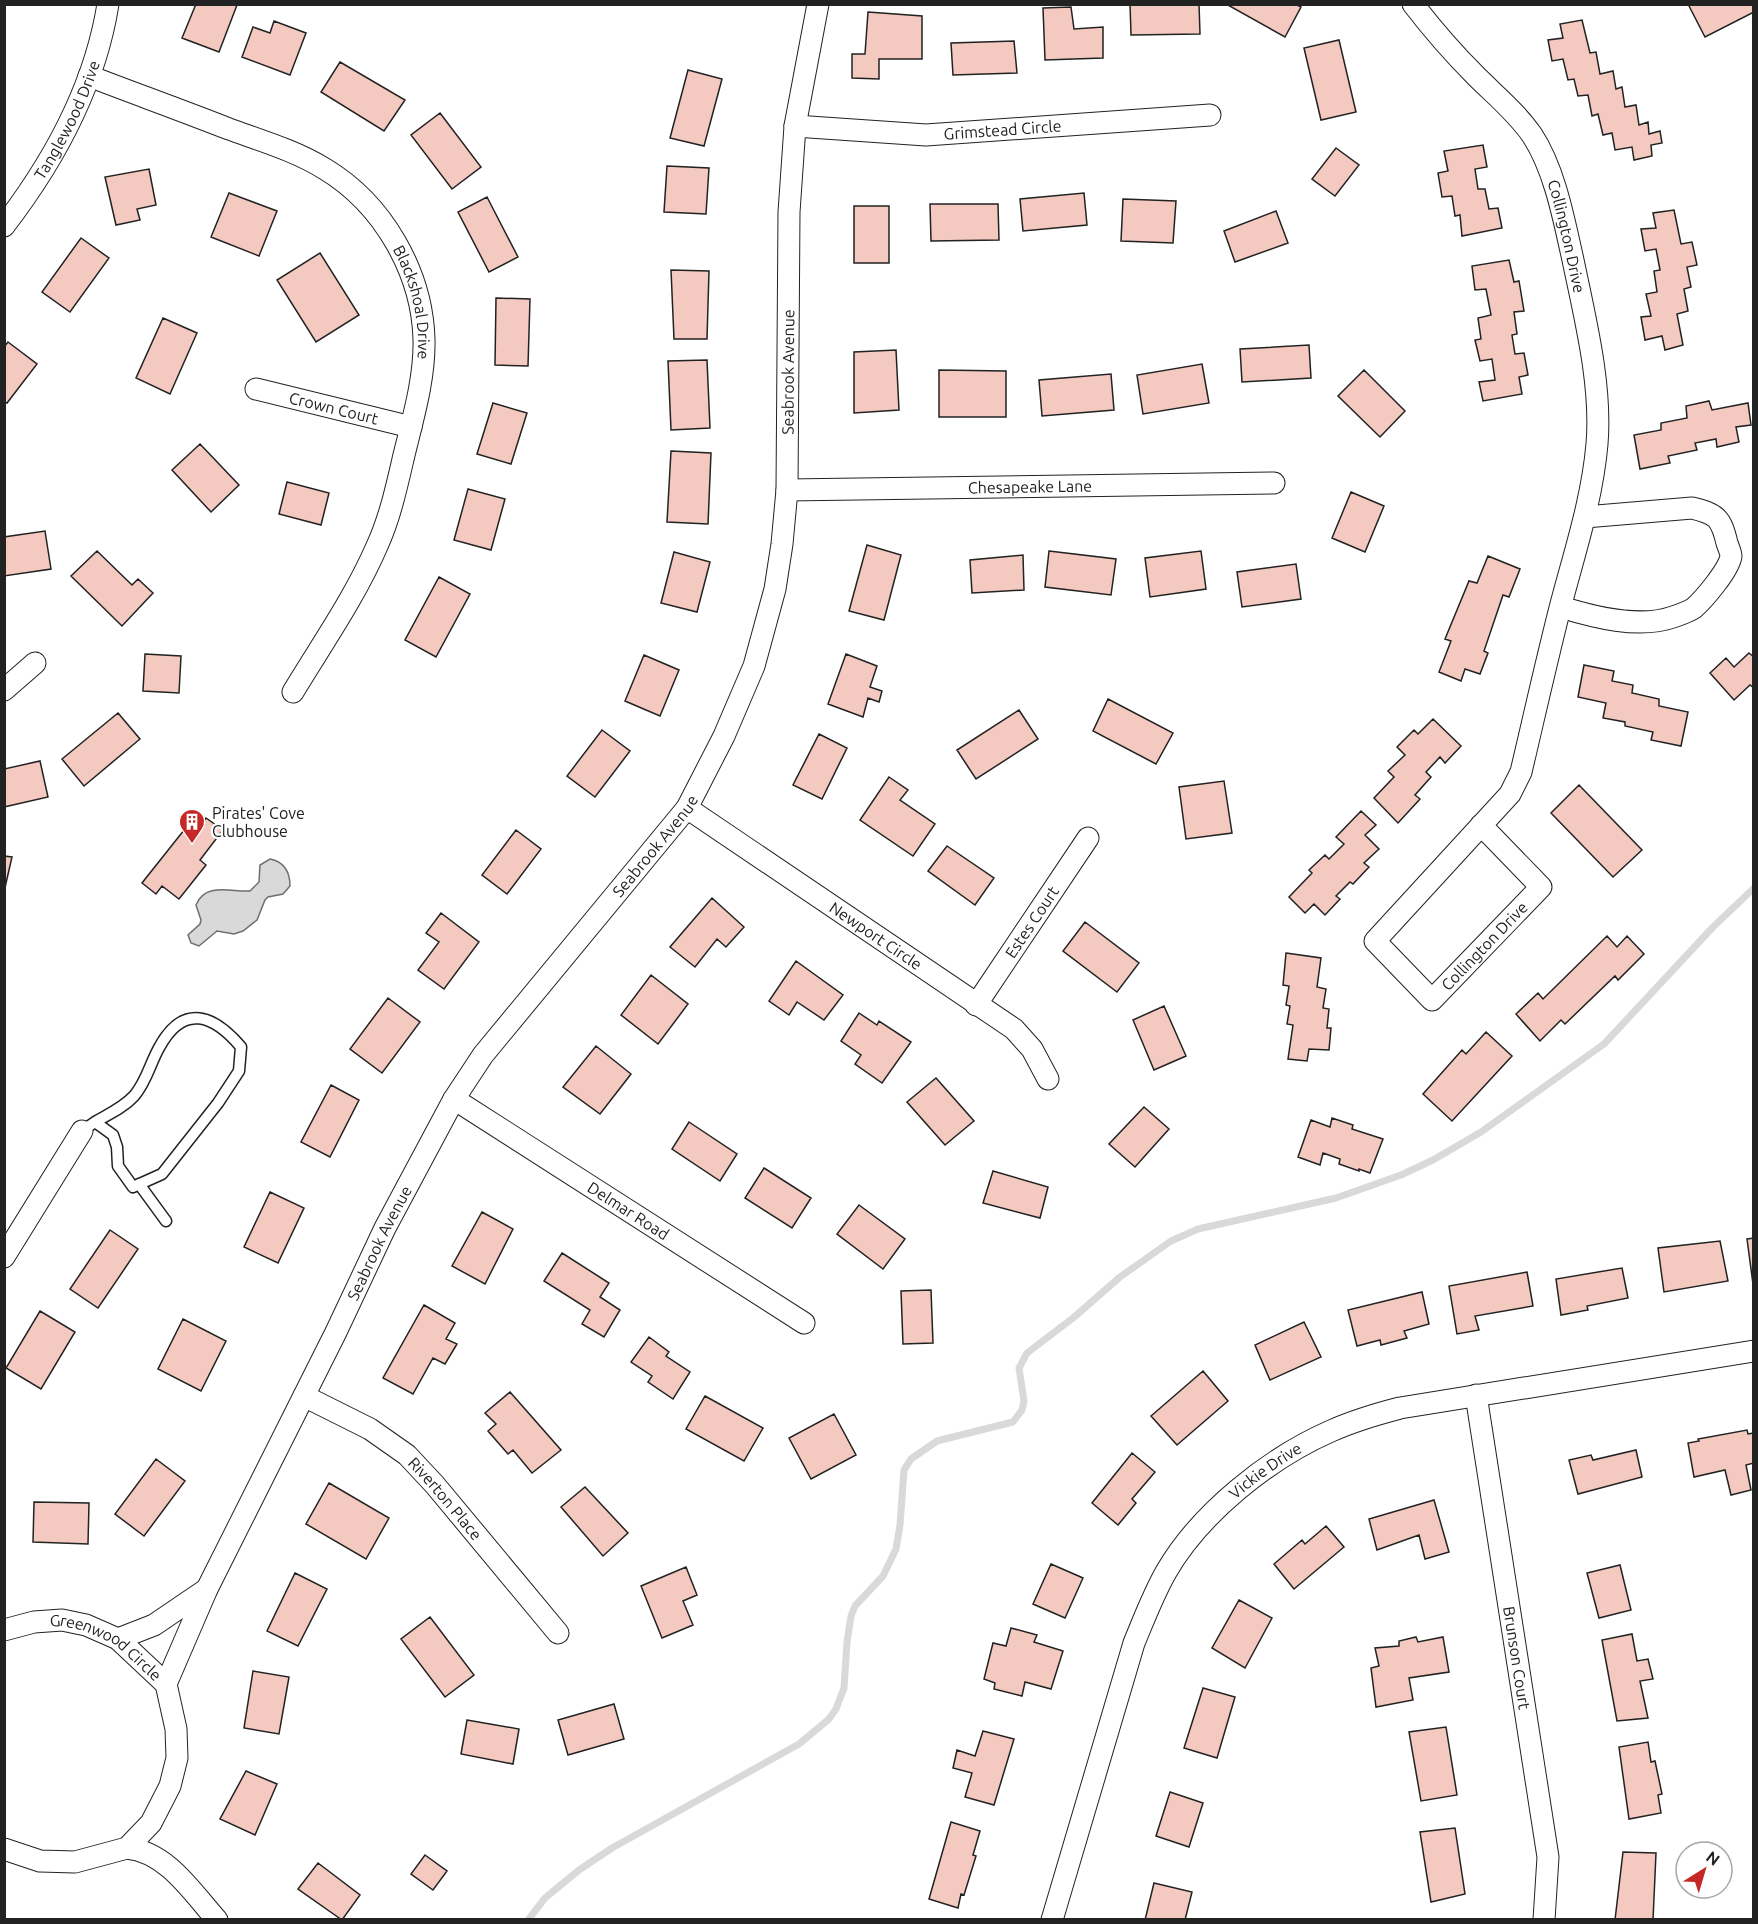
<svg xmlns="http://www.w3.org/2000/svg" width="1758" height="1924" font-family="Ubuntu,sans-serif">
<style>
.water{fill:#d9d9d9;stroke:#6f6f6f;stroke-width:1.5}
.lines{fill:none;stroke-linecap:round;stroke-linejoin:round}
.stream{stroke:#d9d9d9;stroke-width:7}
.building{fill:#f3c9c0;stroke:#222;stroke-width:1.5}
.lane-casing{stroke:#222;stroke-width:13}
.street-casing{stroke:#222;stroke-width:23}
.lane{stroke:#fff;stroke-width:10}
.street{stroke:#fff;stroke-width:21}
.labels{text-anchor:middle;dominant-baseline:central;stroke-width:4.5;stroke-linejoin:round;paint-order:stroke}
.street-label{font-size:16px;fill:#222;stroke:#fff}
.poi-label{font-size:16px;fill:#222;stroke:#fff;text-anchor:start}
</style>
<rect width="100%" height="100%" fill="#fff"/>
<!-- water -->
<path class="water" d="M270 859C285 862 290 872 290 886L283 894 268 897 265 900 257 920 243 931 234 934 217 931 199 946 191 943 188 935 200 924 201 920 196 905C205 882 231 892 250 891L259 882 260 865Z"/>
<g class="lines">
<!-- stream -->
<path class="stream" d="M528 1920 545 1898 579 1870 612 1848 799 1744 829 1719 836 1709 844 1688 847 1642 851 1616 855 1606 883 1576 896 1549 900 1525 904 1470 911 1459 937 1441 1013 1422 1022 1410 1024 1401 1019 1368 1027 1353 1073 1318 1120 1277 1171 1241 1198 1229 1336 1198 1401 1175 1433 1160 1481 1132 1604 1044 1713 927 1754 888"/>
</g>
<!-- building -->
<path class="building" d="M196 4 237 5 219 52 182 38Z
M1130 4H1199L1200 34 1131 35Z
M1226 4H1295L1301 7 1285 37Z
M1688 4H1754V12L1705 37Z
M1071 7 1074 29 1103 27V58L1045 60 1043 8Z
M868 12 922 16V59H879V79L852 78V54H865Z
M1582 20 1590 53 1596 52 1600 74 1613 71 1616 89 1622 87 1625 107 1636 105 1639 125 1648 122 1649 134 1660 131 1662 143 1651 145 1652 156 1634 160 1632 147 1615 150 1612 133 1603 135 1598 114 1592 116 1588 95 1578 96 1574 79 1568 80 1563 59 1552 61 1548 40 1563 38 1560 24Z
M274 21 306 33 290 75 242 57 253 27 270 33Z
M1339 40 1356 112 1321 120 1304 48Z
M1014 41 1017 73 953 75 951 43Z
M340 62 405 100 384 131 321 92Z
M688 70 722 79 704 146 670 138Z
M440 113 481 167 452 189 411 135Z
M1483 145 1487 167 1475 169 1478 189H1485L1489 209 1498 208 1502 228 1462 236 1460 215 1455 216 1452 196 1442 197 1438 173 1448 171 1444 151Z
M1336 148 1359 165 1335 196 1312 179Z
M667 166 709 168 706 214 664 212Z
M149 169 156 205 137 209 140 220 116 225 105 177Z
M229 193 277 211 259 256 211 237Z
M1084 193 1087 225 1023 231 1020 199Z
M487 197 518 257 489 272 458 212Z
M1123 199 1176 201 1173 243 1121 241Z
M930 204H998L999 240 931 241Z
M854 206H889V263H854Z
M1674 210 1681 244 1692 242 1697 265 1687 267 1691 287 1684 289 1688 311 1677 314 1683 345 1665 350 1662 336 1645 340 1641 317 1651 316 1646 294 1657 292 1654 271 1660 270 1656 249 1645 251 1641 229 1656 228 1653 213Z
M1276 211 1288 243 1235 262 1224 231Z
M81 238 109 258 70 312 42 292Z
M320 253 359 315 316 342 277 280Z
M1509 260 1514 282 1519 281 1524 311 1514 312 1517 334 1512 335 1515 354 1524 353 1528 375 1519 377 1522 394 1483 401 1479 382 1495 380 1492 359 1480 361 1475 340 1481 339 1478 318 1491 315 1486 289 1475 290 1472 266Z
M671 270 709 271 707 339H674Z
M496 298 530 299 528 366 495 365Z
M163 318 197 333 170 394 136 378Z
M8 342 37 364 7 403 4 402V347Z
M1309 345 1311 378 1242 382 1240 349Z
M896 350 899 410 854 413V352Z
M707 360 710 428 671 430 668 361Z
M1202 364 1209 403 1143 414 1137 375Z
M939 370 1006 371V417H939Z
M1364 370 1405 411 1380 437 1338 396Z
M1111 374 1114 410 1042 416 1039 380Z
M1709 401 1712 410 1748 403 1751 425 1736 427 1739 442 1717 447 1716 439 1695 443 1697 450 1668 456 1670 463 1640 469 1634 435 1661 430V423L1687 418 1686 406Z
M493 403 527 413 511 464 477 454Z
M200 444 239 485 211 512 172 470Z
M671 451 711 453 708 524 667 522Z
M287 482 329 493 321 525 279 514Z
M468 489 505 499 491 550 454 540Z
M1351 492 1384 506 1365 552 1332 538Z
M45 531 51 569 4 576V537Z
M867 545 901 555 884 620 849 611Z
M97 551 132 585 138 579 153 593 122 626 71 576Z
M1049 551 1116 559 1111 595 1045 587Z
M1201 551 1206 589 1150 597 1145 558Z
M674 552 710 562 697 612 661 603Z
M1023 555 1024 590 972 593 970 560Z
M1488 556 1520 569 1509 597 1503 595 1484 651 1488 653 1480 674 1465 669 1461 681 1439 672 1451 641 1445 639 1469 581 1477 583Z
M1296 564 1301 599 1242 607 1237 572Z
M439 577 470 594 436 657 405 640Z
M1749 653 1754 657V688L1750 685 1734 700 1710 673 1726 658 1734 667Z
M145 654 181 656 179 693 143 691Z
M846 654 877 666 870 687 882 691 879 702 868 698 863 717 828 704Z
M644 655 679 670 660 716 625 701Z
M1584 665 1614 671 1612 681 1633 685 1632 693 1659 699V706L1688 712 1681 746 1651 740 1653 732 1625 726V722L1603 718 1606 703 1578 697Z
M1108 699 1173 733 1156 764 1093 731Z
M1019 710 1038 739 976 779 957 750Z
M118 713 140 739 84 786 62 759Z
M1433 719 1461 746 1445 763 1440 757 1426 772 1431 777 1415 795 1420 799 1398 823 1374 798 1394 777 1388 771 1405 755 1397 747 1414 730 1418 734Z
M602 730 630 751 595 797 567 776Z
M819 734 847 748 822 799 793 785Z
M40 761 48 797 4 807V769Z
M889 777 908 790 900 800 935 824 913 856 860 820Z
M1224 781 1232 833 1186 839 1179 787Z
M1579 785 1642 850 1613 877 1551 813Z
M1361 811 1376 825 1365 835 1379 849 1364 863 1369 867 1353 884 1350 882 1336 896 1340 899 1325 915 1314 904 1305 913 1289 897 1312 873 1309 870 1325 855 1329 859 1344 844 1336 837Z
M196 815 204 821 206 818 223 830 200 860 206 865 179 899 162 886 156 894 142 883Z
M516 830 541 849 507 894 482 875Z
M947 846 994 878 975 905 928 871Z
M4 856 12 857 4 892Z
M712 898 744 927 726 947 717 939 695 967 670 947Z
M441 913 479 942 444 989 418 970 439 942 426 933Z
M1085 922 1139 963 1117 992 1063 951Z
M1607 936 1617 947 1627 936 1644 954 1618 980 1615 976 1565 1024 1561 1020 1540 1041 1516 1014 1538 993 1543 999Z
M1286 953 1321 958 1317 987 1326 989 1323 1008 1329 1009 1327 1028H1331L1329 1050 1309 1049 1307 1061 1288 1059 1293 1025 1287 1024 1290 1006 1286 1005 1289 986 1283 985Z
M796 961 843 995 824 1020 797 1002 789 1015 769 1001Z
M651 975 688 1004 658 1044 621 1015Z
M388 998 420 1022 382 1073 350 1049Z
M1164 1006 1186 1056 1154 1070 1133 1020Z
M859 1013 877 1025 879 1021 911 1042 882 1083 855 1064 861 1055 841 1041Z
M1486 1032 1512 1056 1452 1121 1423 1094 1462 1050 1466 1054Z
M596 1046 631 1074 600 1114 563 1087Z
M936 1078 974 1121 945 1145 907 1102Z
M331 1085 359 1100 330 1157 301 1142Z
M1144 1107 1169 1129 1135 1167 1109 1144Z
M1332 1118 1353 1125 1352 1129 1383 1139 1370 1173 1359 1169V1171L1339 1164 1340 1159 1323 1153 1320 1165 1298 1157 1311 1120 1330 1127Z
M689 1122 737 1154 720 1181 672 1149Z
M764 1168 811 1198 792 1228 745 1198Z
M993 1171 1048 1187 1040 1218 983 1203Z
M270 1192 304 1208 278 1263 244 1247Z
M859 1205 905 1239 883 1269 837 1234Z
M482 1212 513 1229 485 1284 452 1266Z
M110 1230 138 1249 98 1308 70 1289Z
M1754 1238V1284H1753L1747 1239Z
M1720 1241 1728 1281 1664 1292 1658 1248Z
M562 1253 609 1283 600 1297 620 1310 604 1337 582 1324 590 1310 544 1281Z
M1622 1268 1628 1298 1587 1306 1588 1310 1561 1315 1556 1279Z
M1527 1272 1533 1306 1475 1316 1479 1330 1457 1334 1449 1286Z
M931 1290 933 1343 903 1344 901 1291Z
M1422 1292 1429 1324 1404 1331 1407 1338 1381 1345 1380 1340 1357 1346 1348 1310Z
M424 1305 455 1323 446 1339 457 1344 445 1364 433 1358 413 1394 383 1378Z
M40 1311 75 1332 41 1389 6 1368Z
M183 1319 226 1341 201 1391 158 1369Z
M1304 1322 1321 1357 1270 1380 1255 1345Z
M649 1337 669 1352 666 1356 690 1372 673 1399 648 1382 652 1376 631 1362Z
M1203 1371 1228 1401 1177 1445 1151 1416Z
M510 1392 561 1450 532 1473 513 1450 508 1454 488 1431 496 1424 485 1413Z
M705 1396 763 1428 744 1461 686 1429Z
M834 1414 856 1455 811 1479 789 1438Z
M1747 1430 1748 1434 1754 1433V1463L1746 1465 1751 1490 1731 1495 1725 1470 1694 1477 1688 1443 1699 1441 1698 1439Z
M1636 1450 1642 1477 1578 1494 1569 1460 1591 1455 1593 1460Z
M1132 1453 1155 1472 1132 1499 1136 1503 1118 1525 1092 1503Z
M156 1459 185 1481 144 1536 115 1514Z
M329 1483 389 1518 366 1559 306 1524Z
M585 1487 628 1533 603 1556 561 1507Z
M1434 1500 1449 1552 1425 1559 1419 1535 1377 1550 1369 1519Z
M34 1502 89 1503 88 1544 33 1542Z
M1326 1526 1344 1547 1294 1589 1274 1564 1302 1540 1305 1544Z
M1051 1564 1083 1578 1065 1618 1033 1604Z
M1620 1565 1631 1610 1599 1618 1587 1573Z
M686 1567 697 1595 683 1601 693 1625 662 1638 641 1586Z
M295 1573 327 1589 298 1646 267 1631Z
M1239 1600 1272 1618 1245 1668 1212 1648Z
M430 1617 474 1675 445 1697 401 1639Z
M1011 1628 1037 1635 1034 1642 1063 1651 1051 1689 1025 1682 1022 1696 994 1689 995 1683 984 1679 993 1643 1006 1646Z
M1632 1634 1637 1661 1648 1659 1653 1679 1640 1681 1648 1718 1617 1721 1602 1640Z
M1416 1637 1418 1642 1443 1637 1449 1672 1409 1678 1413 1700 1376 1707 1371 1668 1379 1666 1375 1648 1399 1646V1641Z
M253 1671 289 1677 279 1734 244 1728Z
M1203 1688 1235 1697 1217 1758 1184 1748Z
M614 1704 624 1739 568 1755 558 1720Z
M467 1720 519 1729 513 1764 461 1754Z
M1446 1727 1457 1795 1421 1801 1409 1732Z
M983 1731 1014 1739 994 1805 965 1797 972 1773 953 1768 957 1750 975 1756Z
M1648 1742 1651 1762 1655 1761 1662 1794 1658 1795 1661 1813 1629 1819 1619 1747Z
M246 1771 277 1784 255 1835 220 1819Z
M1170 1792 1203 1803 1189 1847 1156 1836Z
M951 1822 980 1831 973 1855 976 1856 964 1895 961 1894 958 1908 929 1899Z
M1455 1828 1465 1894 1431 1902 1420 1832Z
M1623 1852 1656 1853 1653 1920H1615Z
M425 1855 447 1871 433 1890 411 1874Z
M318 1863 360 1895 342 1920 298 1889Z
M1154 1883 1192 1892 1185 1920H1145Z"/>
<g class="lines">
<defs>
<path id="lane" d="M82 1131 95 1122 113 1135 117 1147 118 1166 133 1187 162 1174 218 1103 239 1071 241 1047C214 1015 184 1003 160 1046 150 1063 147 1081 134 1096 123 1108 109 1114 95 1122
M139 1184 166 1221"/>
<g id="street">
<path id="s1" d="M1413 4C1433 30 1453 53 1476 76 1495 95 1517 113 1532 135 1555 170 1564 220 1573 260 1585 318 1602 385 1597 444 1592 501 1574 554 1560 608 1546 663 1534 717 1521 772L1510 794 1375 941 1432 1000 1541 887 1481 825"/>
<path id="s2" d="M89 76C136 94 183 111 229 129 262 141 296 151 325 169 383 204 422 272 424 339 425 378 413 418 404 455 397 485 390 518 377 546 355 597 322 644 293 692"/>
<path id="s3" d="M795 126 926 135 1210 115"/>
<path id="s4" d="M4 226C54 161 95 86 108 4"/>
<path id="s5" d="M256 389 411 427"/>
<path id="s6" d="M787 490 1274 483"/>
<path d="M1561 607C1593 617 1639 629 1673 617 1679 615 1688 612 1694 608 1704 599 1729 570 1731 556 1731 553 1728 546 1727 543 1721 518 1717 514 1692 508L1585 517"/>
<path d="M4 690 35 663"/>
<path id="s7" d="M687 808 1014 1029 1032 1049 1048 1079"/>
<path id="s8" d="M976 1005 1088 838"/>
<path id="s9" d="M454 1099 804 1323"/>
<path d="M4 1257 82 1131"/>
<path id="s10" d="M1476 1395 1548 1857 1544 1920"/>
<path id="s11" d="M304 1396 370 1429 407 1455 435 1485 558 1633"/>
<path id="s12" d="M4 1630 34 1622 62 1620 86 1625 118 1639 166 1684 176 1729 177 1758 170 1786 151 1823 127 1848 75 1862 40 1861 4 1849"/>
<path d="M118 1639 154 1625 207 1589"/>
<path id="s13" d="M166 1684 207 1589 336 1332 385 1228 454 1099 483 1055 687 808 724 736 754 666 775 589 782 544 787 490 789 212 795 126 818 4"/>
<path d="M127 1848C167 1852 192 1892 217 1920"/>
<path id="s14" d="M1052 1920 1134 1643C1144 1619 1153 1595 1166 1572 1200 1513 1269 1458 1331 1431 1353 1421 1377 1414 1400 1408L1754 1351"/>
</g>
</defs>
<!-- lane casing -->
<use href="#lane" class="lane-casing"/>
<!-- street casing -->
<use href="#street" class="street-casing"/>
<!-- lane -->
<use href="#lane" class="lane"/>
<!-- street -->
<use href="#street" class="street"/>
</g>
<!-- icons -->
<defs>
<symbol id="building-pin" viewBox="-11 -11 22 30"><path d="M0 17L-7.5 6A9.5 9.5 0 1 1 7.5 6Z" fill="#c62828" stroke="#fff"/><path d="M-4-6H4V6H1V3H-1V6H-4ZM-2.5-4.3h1.7v1.8h-1.7ZM.8-4.3h1.7v1.8H.8ZM-2.5-1h1.7V.8h-1.7ZM.8-1h1.7V.8H.8Z" fill="#fff"/></symbol>
</defs>
<g fill-rule="evenodd">
<use href="#building-pin" x="177" y="807" width="30" height="40"/>
</g>
<g class="labels">
<!-- street labels -->
<g class="street-label">
<text stroke="none"><textPath href="#s4" startOffset="124">Tanglewood Drive</textPath></text>
<text stroke="none"><textPath href="#s3" startOffset="208">Grimstead Circle</textPath></text>
<text stroke="none"><textPath href="#s1" startOffset="285">Collington Drive</textPath></text>
<text stroke="none"><textPath href="#s2" startOffset="420">Blackshoal Drive</textPath></text>
<text stroke="none"><textPath href="#s13" startOffset="1480">Seabrook Avenue</textPath></text>
<text stroke="none"><textPath href="#s5" startOffset="80">Crown Court</textPath></text>
<text stroke="none"><textPath href="#s6" startOffset="243">Chesapeake Lane</textPath></text>
<text stroke="none"><textPath href="#s13" startOffset="976">Seabrook Avenue</textPath></text>
<text stroke="none"><textPath href="#s8" startOffset="100">Estes Court</textPath></text>
<text stroke="none"><textPath href="#s7" startOffset="228">Newport Circle</textPath></text>
<text stroke="none"><textPath href="#s1" startOffset="1214">Collington Drive</textPath></text>
<text stroke="none"><textPath href="#s9" startOffset="207">Delmar Road</textPath></text>
<text stroke="none"><textPath href="#s13" startOffset="490">Seabrook Avenue</textPath></text>
<text stroke="none"><textPath href="#s14" startOffset="510">Vickie Drive</textPath></text>
<text stroke="none"><textPath href="#s11" startOffset="177">Riverton Place</textPath></text>
<text stroke="none"><textPath href="#s12" startOffset="111">Greenwood Circle</textPath></text>
<text stroke="none"><textPath href="#s10" startOffset="266">Brunson Court</textPath></text>
</g>
<!-- poi labels -->
<g class="poi-label">
<text x="212" y="813">Pirates' Cove<tspan x="212" dy="18">Clubhouse</tspan></text>
</g>
</g>
<!-- border -->
<rect width="1758" height="1924" fill="none" stroke="#222222" stroke-width="12"/>
<!-- north arrow -->
<g transform="translate(1704 1870) rotate(37)"><circle r="28" fill="#ffffff" stroke="#a7a7a7" stroke-width="1.5"/>
<path d="M0-4.5L10 22L0 15L-10 22Z" fill="#c62828"/>
<text y="-9" font-size="16" font-weight="bold" text-anchor="middle" fill="#222222">N</text>
</g>
</svg>
